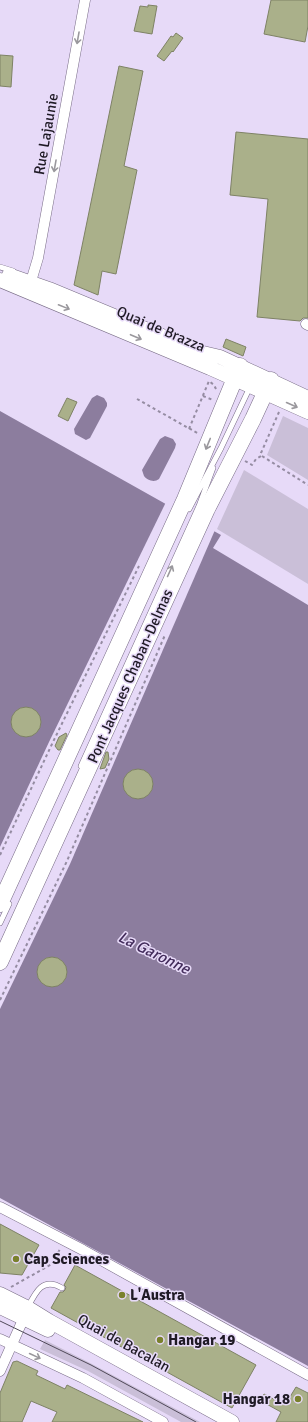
<svg xmlns="http://www.w3.org/2000/svg" width="308" height="1422" font-family="Signika,sans-serif">
<style>
.green{fill:#cabfd8}
.water{fill:#8c7d9e}
.pier{fill:#e7daf8}
.building{fill:#aab08a;stroke:#7e8265}
.lines{fill:none;stroke-linecap:round;stroke-linejoin:round}
.lane-casing{stroke:#776b85;stroke-width:6}
.street-casing{stroke:#776b85;stroke-width:11}
.secondary-casing{stroke:#776b85;stroke-width:15}
.primary-casing{stroke:#776b85;stroke-width:17}
.path{stroke:#958ca2;stroke-width:2;stroke-dasharray:3 3;stroke-linecap:butt}
.lane{stroke:#fff;stroke-width:5}
.street{stroke:#fff;stroke-width:10}
.secondary{stroke:#fff;stroke-width:14}
.primary{stroke:#fff;stroke-width:16}
.tram{stroke:#514a5a;stroke-width:1}
.oneway{stroke:#9a989d}
.poi-dot{fill:#7a812d;stroke:#e7daf8;stroke-width:1.5}
.labels{text-anchor:middle;dominant-baseline:central;stroke-width:3;stroke-linejoin:round;paint-order:stroke}
.street-label{font-size:15px;fill:#1f1a25;stroke:#e7daf8}
.poi-label{font-size:15px;font-weight:bold;fill:#1f1a25;stroke:#e7daf8;text-anchor:start}
.water-label{font-size:16px;font-style:italic;fill:#432c5b;stroke:#e7daf8}
</style>
<rect width="100%" height="100%" fill="#e7daf8"/>
<!-- green -->
<path class="green" d="M283 416 308 428V480L267 455Z
M244 470 308 509V584L217 529Z
M45 1340 92 1364 200 1422H181L88 1371 40 1349Z"/>
<!-- water -->
<path class="water" d="M97 395 104 398 107 403V406L90 438 86 440 75 434 74 429 92 398Z
M0 411 221 535 213 548 308 605V1366L0 1198Z
M165 436 173 439 176 444 175 448 159 479C154 483 147 480 144 476L142 470 160 439Z"/>
<!-- pier -->
<path class="pier" d="M166 502 215 530 70 864 0 1009V847L49 742Z"/>
<!-- building -->
<path class="building" d="M271 0H308V26L305 42 264 34Z
M148 5 157 6 152 34 134 31 140 6 148 7Z
M176 33 183 38 173 52 172 51 164 61 157 56 171 36 173 37Z
M0 55 13 56 11 87 0 86Z
M119 66 143 71 124 166 137 170 116 274 102 271 98 295 74 285Z
M236 132 308 139V318H303L300 321 257 317 268 199 230 195Z
M226 339 246 347 243 356 223 347Z
M67 398 77 402 68 421 58 416Z
M11 722a15 15 0 1 1 30 0a15 15 0 1 1-30 0Z
M66 733 67 735 60 750H58L55 746 59 737Z
M106 752H108L109 759 105 768 100 769Z
M123 784a15 15 0 1 1 30 0a15 15 0 1 1-30 0Z
M37 972a15 15 0 1 1 30 0a15 15 0 1 1-30 0Z
M0 1224 39 1245 22 1275 0 1273Z
M75 1265 256 1365 232 1408 51 1308 60 1292H63L65 1290 66 1287 64 1285Z
M17 1361 38 1371 36 1375 65 1389 67 1385 143 1422H52L57 1412 31 1401 22 1422H0V1393L13 1362Z
M296 1387 308 1393V1422H276L281 1412 261 1401 264 1394 285 1405Z"/>
<g class="lines">
<defs>
<path id="lane" d="M0 267 13 271
M189 509 221 448 250 387
M81 766 199 506 213 468
M0 923 9 904
M28 1307C36 1291 43 1277 62 1288"/>
<path id="street" d="M29 288 38 258 85 0
M306 324 308 325
M0 1207 83 1250 308 1375
M0 1339 83 1378 163 1422
M0 1371 26 1313"/>
<path id="secondary" d="M9 275 49 289 203 353 220 357 308 398
M0 280 210 368 308 412
M0 1294 28 1308 49 1321 232 1422
M0 1307 48 1330"/>
<path id="primary" d="M0 904 185 499 240 366
M0 962 207 509 253 419 271 380"/>
</defs>
<!-- lane casing -->
<use href="#lane" class="lane-casing"/>
<!-- street casing -->
<use href="#street" class="street-casing"/>
<!-- secondary casing -->
<use href="#secondary" class="secondary-casing"/>
<!-- primary casing -->
<use href="#primary" class="primary-casing"/>
<!-- path -->
<path class="path" d="M203 396 213 400
M137 399 199 434
M189 429 209 381 214 385 216 389
M262 456 308 485
M245 461 252 465 256 459 261 456V453L279 412
M0 855 52 744 139 566
M0 1000 67 861 165 635
M11 1287 52 1264 60 1249"/>
<!-- lane -->
<use href="#lane" class="lane"/>
<!-- street -->
<use href="#street" class="street"/>
<!-- secondary -->
<use href="#secondary" class="secondary"/>
<!-- primary -->
<use href="#primary" class="primary"/>
<!-- tram -->
<path class="tram" d="M0 1321 91 1365 196 1422"/>
</g>
<!-- one-way arrows -->
<defs><path id="oneway-shaft" d="M-6 0H5M1.5-3L5.5 0L1.5 3" fill="none" stroke-width="1.6" stroke-linecap="round" stroke-linejoin="round"/></defs>
<g class="oneway">
<use href="#oneway-shaft" transform="translate(78 38) rotate(100)"/>
<use href="#oneway-shaft" transform="translate(55 166) rotate(100)"/>
<use href="#oneway-shaft" transform="translate(64 307) rotate(22)"/>
<use href="#oneway-shaft" transform="translate(136 337) rotate(23)"/>
<use href="#oneway-shaft" transform="translate(292 405) rotate(24)"/>
<use href="#oneway-shaft" transform="translate(208 444) rotate(112)"/>
<use href="#oneway-shaft" transform="translate(170 571) rotate(-66)"/>
<use href="#oneway-shaft" transform="translate(35 1356) rotate(25)"/>
</g>
<!-- markers -->
<g class="poi-dot">
<circle cx="16" cy="1259" r="4"/>
<circle cx="122" cy="1295" r="4"/>
<circle cx="160" cy="1340" r="4"/>
<circle cx="298" cy="1399" r="4"/>
</g>
<g class="labels">
<!-- street labels -->
<g class="street-label">
<text transform="translate(46 134) rotate(-80)">Rue Lajaunie</text>
<text transform="translate(161 329) rotate(23)">Quai de Brazza</text>
<text transform="translate(130 676) rotate(-66)">Pont Jacques Chaban-Delmas</text>
<text transform="translate(124 1343) rotate(29)">Quai de Bacalan</text>
</g>
<!-- poi labels -->
<g class="poi-label">
<text x="24" y="1259">Cap Sciences</text>
<text x="130" y="1295">L'Austra</text>
<text x="168" y="1340">Hangar 19</text>
<text x="290" y="1399" text-anchor="end">Hangar 18</text>
</g>
<!-- water labels -->
<g class="water-label">
<text transform="translate(154 953) rotate(26)">La Garonne</text>
</g>
</g>
</svg>
